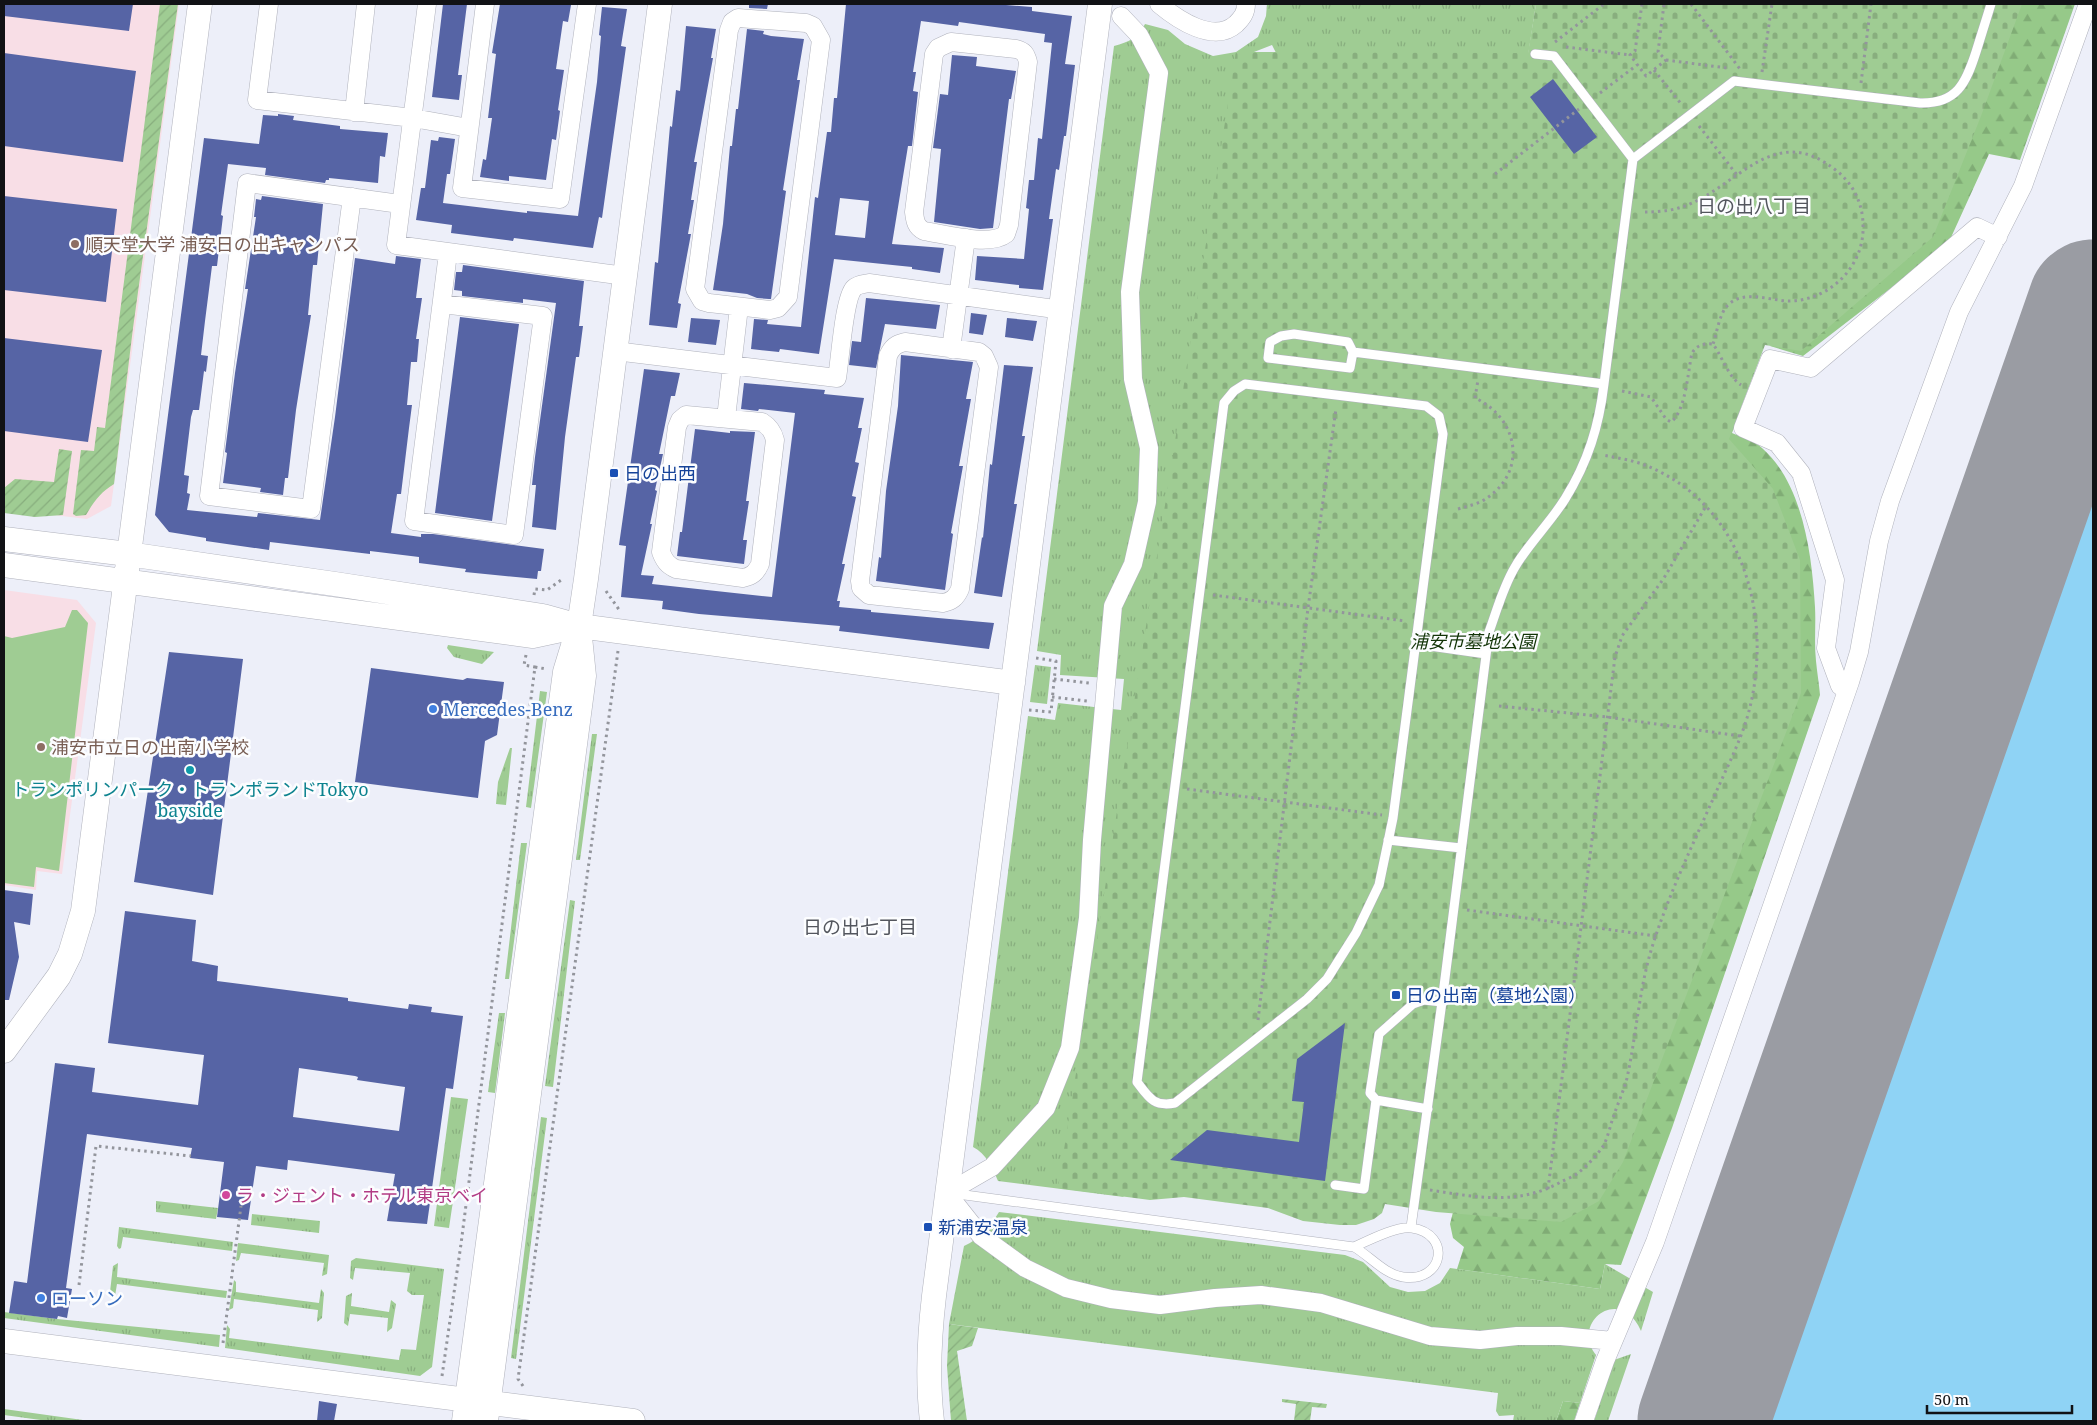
<svg xmlns="http://www.w3.org/2000/svg" width="2097" height="1425" font-family="'Noto Serif','Noto Sans JP',serif">
<style>
.education{fill:#f8dee6}
.grass{fill:url(#grass-tufts)}
.forest{fill:url(#forest-firs)}
.cemetery{fill:url(#cemetery-stones)}
.park{fill:#9fcc93}
.garden{fill:url(#garden-furrows)}
.water{fill:#8fd3f5}
.lines{fill:none;stroke-linecap:round;stroke-linejoin:round}
.runway{stroke:#9a9ca3;stroke-width:131}
.building{fill:#5664a5;fill-rule:evenodd}
.lane-casing{stroke:#b0b2bc;stroke-width:10}
.street-casing{stroke:#b0b2bc;stroke-width:19}
.secondary-casing{stroke:#b0b2bc;stroke-width:25}
.path{stroke:#93959c;stroke-width:3;stroke-dasharray:2.5 4;stroke-linecap:butt}
.lane{stroke:#fff;stroke-width:9}
.street{stroke:#fff;stroke-width:18}
.secondary{stroke:#fff;stroke-width:24}
.education-dot{fill:#8d6e63;stroke:#fcfdff;stroke-width:2}
.transit-dot{fill:#1a4fb4;stroke:#fcfdff;stroke-width:2}
.shop-dot{fill:#3f7fe0;stroke:#fcfdff;stroke-width:2}
.culture-dot{fill:#0f9aa8;stroke:#fcfdff;stroke-width:2}
.hotel-dot{fill:#d1479c;stroke:#fcfdff;stroke-width:2}
.labels{text-anchor:middle;dominant-baseline:central;stroke-width:5;stroke-linejoin:round;paint-order:stroke}
.education-label{font-size:18px;fill:#785e54;stroke:#fcfdff;text-anchor:start}
.transit-label{font-size:18px;fill:#164399;stroke:#fcfdff;text-anchor:start}
.park-label{font-size:18px;font-style:italic;fill:#123407;stroke:#fcfdff}
.shop-label{font-size:18px;fill:#366cbe;stroke:#fcfdff;text-anchor:start}
.culture-label{font-size:18px;fill:#0d838f;stroke:#fcfdff}
.hotel-label{font-size:18px;fill:#b23c85;stroke:#fcfdff;text-anchor:start}
.neighbourhood-label{font-size:19px;fill:#53565e;stroke:#fcfdff}
</style>
<defs>
<pattern id="grass-tufts" width="24" height="20" patternUnits="userSpaceOnUse" patternTransform="scale(1.25)"><rect width="24" height="20" fill="#9fcc93"/><path d="M3 7l-1-3M5 7V3M7 7l1-3M15 17l-1-3M17 17v-4M19 17l1-3" fill="none" stroke="#88ae7e"/></pattern>
<pattern id="forest-firs" width="22" height="20" patternUnits="userSpaceOnUse" patternTransform="scale(1.25)"><rect width="22" height="20" fill="#96c989"/><path d="M5 1l3.5 6h-7zM16 11l3.5 6h-7z" fill="#80ac75"/></pattern>
<pattern id="cemetery-stones" width="16" height="16" patternUnits="userSpaceOnUse" patternTransform="scale(1.25)"><rect width="16" height="16" fill="#9fcc93"/><path d="M2 7V4a2 2 0 0 1 4 0v3zM10 15v-3a2 2 0 0 1 4 0v3z" fill="#88ae7e"/></pattern>
<pattern id="garden-furrows" width="10" height="10" patternUnits="userSpaceOnUse" patternTransform="scale(1.25)"><rect width="10" height="10" fill="#9fcc93"/><path d="M-1 1l2-2M0 10L10 0M9 11l2-2" fill="none" stroke="#88ae7e"/></pattern>
</defs>
<rect width="100%" height="100%" fill="#edeff9"/>
<!-- education -->
<path class="education" d="M4 4H179L111 506 87 519 4 509Z
M4 590 77 600 96 623 62 874 37 871 36 890 4 885Z"/>
<!-- grass -->
<path class="grass" d="M1267 4H1536L1527 62 1397 290 1272 45 1254 52 1102 1173 1124 1197 998 1181C993 1169 986 1153 973 1147L1028 716 1055 720 1058 703 1121 710 1124 679 1060 675 1061 655 1037 651 1114 46C1129 42 1138 38 1145 24L1168 30 1185 44 1213 56 1236 52 1258 37 1266 16Z
M448 645 494 652 482 664 454 657 447 648Z
M1035 665 1051 667 1047 704 1030 702Z
M540 691 547 692 531 808 526 807Z
M592 734H597L580 860H576Z
M510 748H512L506 805 496 804 498 782Z
M521 843H527L509 979H505Z
M570 900 575 901 553 1087 545 1086Z
M499 1013H505L495 1093 488 1092Z
M451 1097 468 1099 449 1228 434 1226Z
M541 1117 547 1118 516 1359 511 1358Z
M156 1201 218 1208 216 1219 156 1212Z
M999 1212 1345 1255 1363 1262 1390 1287 1408 1292 1425 1291 1440 1283 1450 1268 1600 1289 1605 1264 1653 1292 1641 1331C1621 1284 1570 1322 1596 1355L1580 1403 1563 1401 1556 1421H1513L1514 1415 1499 1416 1496 1411 1498 1393 949 1324 964 1246C981 1238 989 1228 999 1212Z
M252 1214 320 1221 319 1233 251 1225Z
M119 1227 233 1242 232 1251 123 1237 121 1248 119 1249 117 1246Z
M238 1243 329 1255 327 1274 322 1276 324 1263 241 1253 239 1260 236 1261Z
M356 1258 444 1269 432 1367 420 1376 225 1348 227 1325 230 1329 229 1338 399 1360 401 1349 416 1350 424 1295H412L407 1291 410 1273 355 1268 353 1280 350 1278 351 1261Z
M118 1263 117 1277 227 1291 226 1298 117 1284 115 1296H113L110 1292 113 1266Z
M234 1280 236 1282V1292L319 1303 321 1289 324 1293 322 1318 317 1322 318 1310 234 1299 233 1308 229 1310Z
M352 1293 351 1306 389 1312 391 1300 396 1304 392 1328 387 1332 388 1318 350 1314 348 1326 344 1323 346 1296Z
M4 1312 57 1319 220 1335 219 1347 4 1318Z
M1631 1354 1608 1421H1594L1614 1360Z
M4 1409 90 1421H48L4 1415Z"/>
<!-- forest -->
<path class="forest" d="M2010 4H2075L2020 160 1989 154 1948 244 1803 356 1770 346 1827 312Z
M1741 408 1732 433C1741 437 1755 441 1762 448 1803 484 1812 555 1815 607 1816 625 1814 643 1816 661 1817 672 1819 683 1820 695L1672 1128 1621 1265 1605 1264 1600 1289 1457 1269 1464 1247 1453 1238 1450 1224 1453 1212 1687 460Z
M1563 1401 1580 1403 1574 1421H1556Z"/>
<!-- cemetery -->
<path class="cemetery" d="M1536 4H2022L1981 116 1933 237 1801 351 1765 345 1729 439 1773 489 1800 560 1801 693 1623 1162 1599 1201 1561 1222 1436 1212 1385 1204 1382 1213 1374 1219 1356 1225H1340L1303 1221 1268 1208 1184 1197 1150 1200 1058 1188 1236 52 1528 53Z"/>
<!-- park -->
<path class="park" d="M72 610H77L88 623 59 871 36 867 34 887 4 883V636L12 638 65 627Z"/>
<!-- garden -->
<path class="garden" d="M160 4H178L133 328 114 484C101 492 94 501 86 515L76 516 73 514 81 450 94 451 97 427 105 428Z
M59 449 72 451 63 515 35 517 4 513V488L15 479 54 482Z
M949 1324 978 1328 972 1346 957 1351 967 1421H951L947 1366Z
M1282 1399 1327 1404 1326 1408 1312 1407 1310 1421H1294L1296 1404 1282 1402Z"/>
<!-- water -->
<path class="water" d="M2093 374V1421H1727Z"/>
<g class="lines">
<!-- runway -->
<path class="runway" d="M1703 1421 2093 305"/>
</g>
<!-- building -->
<path class="building" d="M4 4H133L129 31 4 16Z
M443 4H467L458 75H462L459 100 432 97Z
M500 4 571 5 568 22 563 21 556 69 564 70 558 110 560 111 556 140 552 139 546 180 509 176V181L480 177 483 159 486 160 492 118H488L496 54 492 53Z
M749 4H768L767 9 749 8Z
M846 4H994L1032 7V11L1072 16 1065 64 1075 65 1066 136H1064L1059 170 1056 169 1049 219H1053L1043 290 1019 288V285L975 280 977 256 1024 259 1029 209 1026 208 1029 180H1034L1038 138 1042 139 1052 43 1044 42 1045 34 959 22 958 26 921 21 913 72H916L913 91 918 92 912 146H908L892 244 944 248 940 273 912 269V267L834 259 819 354 780 349 779 352 751 349 754 319 768 320 767 324 801 327 815 197 818 198 827 132H831L834 98H837ZM840 198 869 201 865 238 835 235Z
M602 7 627 9 621 46 626 47 602 218 599 217 593 248 514 238 513 241 451 233 452 225 416 220 421 188H425L431 140 438 141 439 137 455 139 450 174H447L443 203 527 213V211L578 216 597 82 601 36 599 35Z
M686 26 716 29 711 58H713L694 162H697L691 200H694L688 234H691L678 303 681 304 677 328 649 325 655 262 658 263 670 126 672 127 676 90 680 91Z
M747 29 764 31 763 34 771 36 804 39 797 80H800L783 190 786 191 771 299H769L757 298 747 294 713 290 723 224 730 146H732L736 109H738Z
M4 53 136 71 123 162 4 146Z
M952 55 977 57 976 66 1016 71 1011 99H1009L993 228 980 229 934 222 941 149 933 148 940 94 948 95Z
M1553 79 1597 137 1574 154 1530 97Z
M278 114 294 116 293 120 340 126V129L388 133 385 157 380 156 378 183 329 178V180H326L325 183 265 175 266 168 228 164 221 215 223 216 217 266H212L205 321 201 355 208 356 206 372 204 371 199 410H193L191 417 184 475 189 476 187 493 190 494 187 510 257 517 258 513 320 520 335 417 355 258 395 264 396 256 421 259 416 298H422L416 339H419L417 362H411L407 405H412L409 428 401 494H397L391 533 421 537V534H433L544 549 541 571H538L537 579 465 572 466 569 419 563V557L370 551V554L270 542 269 550 206 541V538L169 532 155 515 204 138 259 144 263 115 278 116Z
M4 196 117 209 106 302 4 290Z
M262 196 323 204 317 265H313L308 315H311L296 410 288 478H285L283 495 260 492 261 488 223 483 227 453 225 452 235 373 248 289H245L256 217H254L256 199 261 200Z
M463 265 584 281 579 326H583L579 357H576L565 437 556 530 532 527 536 485H532L535 457 556 303 523 299V303L462 296V291L454 290 456 272H462Z
M866 298 940 305 936 329 885 324 876 368 849 365 852 341 861 342Z
M971 313 987 315 983 335 969 333Z
M460 317 519 324 492 521 435 513Z
M691 318 720 320 716 345 688 342Z
M1007 318 1037 321 1033 341 1005 337Z
M4 338 102 350 88 442 4 431Z
M901 355 973 362 966 399H971L959 466H963L951 533 953 534 945 590 876 581 879 557 881 558 886 491 898 406Z
M1004 365 1033 367 1022 436H1025L1014 504H1017L1002 597 974 593 982 537 983 538 990 464 992 465Z
M644 369 680 373 675 396H671L659 454H663L655 490 657 491 650 524H652L641 575 654 576 652 584 772 597 795 413 759 409 758 411 741 409 744 383 825 390 824 394 864 398 858 428H862L855 462 859 463 852 496 856 497 842 564H845L837 601H840L839 607 871 610V612L994 623 989 649 839 631 840 626 699 614 662 609 663 601 621 597 626 546 619 545Z
M695 429 730 433V431L755 432 746 501H749L743 540H747L744 564 677 556 680 532H682Z
M169 652 243 659 213 895 134 882Z
M371 668 463 680 467 678 504 682 497 735 485 741 478 798 355 782Z
M4 890 33 894 30 925 14 922 19 957 9 1000H4Z
M125 911 196 920 192 961 218 966 217 981 348 998V1001L408 1009 409 1004 432 1007 431 1012 463 1016 453 1089 446 1088 427 1224 387 1221 395 1174 288 1160 287 1170 256 1166 248 1220 217 1217 224 1162 190 1158 192 1148 87 1134 66 1288 72 1289 67 1318 58 1316 57 1319 9 1313 14 1281 27 1283 55 1063 95 1068 92 1092 198 1105 204 1055 108 1043ZM299 1068 355 1076 358 1077 357 1080 405 1087 399 1131 293 1117Z
M1345 1023 1325 1181 1170 1160 1207 1130 1299 1142 1304 1102 1292 1101 1297 1059Z
M319 1401 337 1404 334 1421H317Z"/>
<g class="lines">
<defs>
<path id="lane" d="M1535 54 1554 56 1633 159
M1294 334 1348 342 1353 352 1350 368 1268 358 1270 342 1281 336Z
M1353 352 1604 384C1599 426 1588 462 1565 499 1550 523 1529 543 1515 567 1503 587 1497 610 1489 632L1442 1002 1411 1227
M1245 384 1426 406 1439 416 1443 434 1393 818 1379 885 1356 933 1327 979 1307 999 1175 1103C1154 1107 1149 1098 1137 1082L1224 403 1234 391Z
M1604 384 1633 159 1734 81 1920 103C1957 104 1966 83 1976 52 1981 36 1986 20 1991 4
M1416 644 1486 654
M1388 840 1461 848
M1428 1109 1376 1100 1370 1093 1379 1034 1413 1004 1424 1000 1442 1002
M1335 1185 1364 1189 1376 1100
M950 1193 1354 1247C1370 1256 1384 1274 1403 1277 1444 1283 1452 1234 1412 1228 1398 1225 1367 1241 1354 1247"/>
<path id="street" d="M269 4 257 100 413 118 469 128
M427 4 396 245 625 276
M485 4 462 188 560 199 587 4
M1159 4C1178 20 1214 44 1236 24 1242 18 1246 13 1246 4
M1121 16 1139 35 1159 73 1130 292 1133 379 1149 448 1147 502 1133 564 1113 606 1092 840 1088 918 1070 1048 1046 1108 992 1167 947 1193 981 1236 1025 1268 1066 1288 1111 1299 1160 1305 1215 1298 1261 1295 1321 1303 1430 1336 1480 1340 1517 1336H1561L1613 1341
M738 18 806 23 813 26 821 40 788 297 778 308 770 310 709 303 702 301 695 289 729 30 732 22Z
M951 42 1016 49C1024 51 1026 54 1028 62L1009 225 1006 234C990 247 944 234 924 231 916 227 915 221 914 212L934 54 938 48Z
M354 112 366 4
M352 197 311 509 209 496 247 183 400 204
M442 304 543 316 514 535 414 521 448 253
M905 342 979 352 984 356 989 367 960 589C956 598 952 601 943 603L869 595 861 588 860 581 888 356C892 347 896 344 905 342Z
M951 349 966 238
M615 351 837 378C840 361 844 298 854 288 858 284 864 284 869 283L1062 310
M686 415 762 422C770 427 773 432 775 440L760 564C756 573 752 576 743 578L676 569C667 565 664 560 661 552L677 427 680 420Z
M726 418 739 307
M1840 686 1826 648 1835 580 1801 473 1777 443 1743 428 1770 359 1811 368 1977 227 1998 237
M1584 1421 1605 1361 1655 1242 1850 682 1859 652 1879 541 1890 501 1959 312 2023 186 2088 4"/>
<path id="secondary" d="M4 539 128 554 335 584 543 616 579 626 1013 683
M4 565 533 636 575 627
M4 1051 59 976 70 954 83 911 200 4
M4 1341 633 1421
M464 1421 565 672 579 626 586 579 660 4
M486 1421 584 676 580 637
M932 1421C927 1379 929 1339 934 1296L1100 4"/>
</defs>
<!-- lane casing -->
<use href="#lane" class="lane-casing"/>
<!-- street casing -->
<use href="#street" class="street-casing"/>
<!-- secondary casing -->
<use href="#secondary" class="secondary-casing"/>
<!-- path -->
<path class="path" d="M1642 4 1635 51 1630 55 1646 76 1666 60 1658 52 1664 4
M1691 4 1740 69
M1555 42 1604 4
M1566 47 1630 55
M1666 60 1727 68
M1654 70 1682 105
M1762 72 1772 4
M1861 83 1871 4
M1600 93 1637 65
M1699 126 1737 175
M1495 174 1579 109
M1645 212C1657 212 1670 211 1682 207 1737 189 1774 118 1838 172 1854 185 1863 205 1863 225 1865 265 1831 300 1790 301 1770 301 1744 289 1728 305 1719 314 1717 333 1713 344
M1622 391 1651 397 1666 419 1671 422C1686 411 1688 370 1692 353 1697 345 1704 343 1713 344 1723 358 1727 375 1741 385
M1458 509C1468 506 1479 504 1487 498 1528 470 1518 418 1475 398L1478 380
M606 591 620 611
M534 595 535 589 547 590 564 578
M1213 595 1405 621
M526 655 524 665 535 667
M1054 679 1089 683
M1052 697 1087 701
M1499 706 1607 717 1740 736
M1029 710 1051 712 1056 661 1036 658
M1187 789 1382 815
M1467 910 1656 936
M1258 1020 1308 608 1336 409
M1548 1189 1615 657 1622 636 1664 578 1706 506
M1430 1190C1476 1197 1517 1206 1561 1182 1566 1179 1573 1177 1578 1173 1586 1167 1596 1156 1602 1148 1608 1139 1610 1125 1614 1115 1618 1103 1624 1090 1627 1078 1637 1032 1639 986 1654 941 1671 889 1695 840 1717 790 1729 763 1743 736 1750 707 1772 617 1744 510 1654 469 1638 461 1619 458 1602 455
M79 1285 96 1146 191 1156
M223 1343 241 1206
M442 1376 461 1244 535 667 546 669
M523 1386 518 1379 618 651"/>
<!-- lane -->
<use href="#lane" class="lane"/>
<!-- street -->
<use href="#street" class="street"/>
<!-- secondary -->
<use href="#secondary" class="secondary"/>
</g>
<!-- markers -->
<g class="education-dot">
<circle cx="75" cy="244" r="5"/>
<circle cx="41" cy="747" r="5"/>
</g>
<g class="transit-dot">
<rect x="609" y="468" width="10" height="10" rx="2.5"/>
<rect x="1391" y="990" width="10" height="10" rx="2.5"/>
<rect x="923" y="1222" width="10" height="10" rx="2.5"/>
</g>
<g class="shop-dot">
<circle cx="433" cy="709" r="5"/>
<circle cx="41" cy="1298" r="5"/>
</g>
<circle class="culture-dot" cx="190" cy="770" r="5"/>
<circle class="hotel-dot" cx="226" cy="1195" r="5"/>
<g class="labels">
<!-- education labels -->
<g class="education-label">
<text x="85" y="244">順天堂大学 浦安日の出キャンパス</text>
<text x="51" y="747">浦安市立日の出南小学校</text>
</g>
<!-- transit labels -->
<g class="transit-label">
<text x="624" y="473">日の出西</text>
<text x="1406" y="995">日の出南（墓地公園）</text>
<text x="938" y="1227">新浦安温泉</text>
</g>
<!-- park labels -->
<g class="park-label">
<text x="1473" y="641">浦安市墓地公園</text>
</g>
<!-- shop labels -->
<g class="shop-label">
<text x="443" y="709">Mercedes-Benz</text>
<text x="51" y="1298">ローソン</text>
</g>
<!-- culture labels -->
<g class="culture-label">
<text x="190" y="789">トランポリンパーク・トランポランドTokyo<tspan x="190" dy="21">bayside</tspan></text>
</g>
<!-- hotel labels -->
<g class="hotel-label">
<text x="236" y="1195">ラ・ジェント・ホテル東京ベイ</text>
</g>
<!-- neighbourhood labels -->
<g class="neighbourhood-label">
<text x="1754" y="206">日の出八丁目</text>
<text x="860" y="927">日の出七丁目</text>
</g>
</g>
<!-- border -->
<rect width="2097" height="1425" fill="none" stroke="#111215" stroke-width="10"/>
<!-- scale -->
<path d="M1927 1405v8h145v-8" fill="none" stroke="#111215" stroke-width="2.5"/>
<text x="1934" y="1405" font-size="15" fill="#111215" stroke="#fcfdff" stroke-width="4" paint-order="stroke">50 m</text>
</svg>
